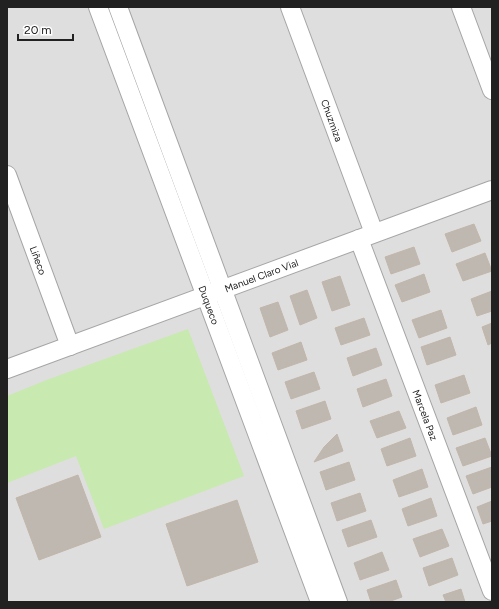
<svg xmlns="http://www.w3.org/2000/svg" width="499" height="609" font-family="Figtree,sans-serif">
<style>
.residential{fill:#dfdede}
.grass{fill:#c8e9b0}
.building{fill:#beb8b1;stroke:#c2b6aa}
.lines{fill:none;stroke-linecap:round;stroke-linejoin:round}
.minor-casing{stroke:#a5a5a5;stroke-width:20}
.minor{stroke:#fff;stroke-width:18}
.labels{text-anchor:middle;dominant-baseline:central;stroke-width:3.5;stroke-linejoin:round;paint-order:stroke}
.street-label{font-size:10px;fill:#212121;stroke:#fff}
</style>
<rect width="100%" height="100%" fill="#f1eee8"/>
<!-- residential -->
<path class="residential" d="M7 7H492V602H7Z"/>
<!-- grass -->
<path class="grass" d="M188 329 244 476 104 529 76 456 7 483V396L49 379Z"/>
<!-- building -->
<path class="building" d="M474 224 481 241 452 252 445 234Z
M414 247 420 264 391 274 385 257Z
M485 253 492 271 463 281 456 264Z
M424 274 430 292 402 302 395 285Z
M340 276 350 305 332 311 322 282Z
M307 290 317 318 300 325 290 296Z
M492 291V311L477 316 471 299Z
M278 302 288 330 270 337 260 308Z
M441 310 447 328 419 338 412 320Z
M364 318 370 335 341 345 335 328Z
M492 323V343L488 345 482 327Z
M450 337 456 355 427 365 421 347Z
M301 342 307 360 278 370 272 353Z
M376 348 382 365 353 376 347 358Z
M314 372 320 389 291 399 285 382Z
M464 375 470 393 441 403 435 385Z
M386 379 392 396 363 407 357 389Z
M325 401 331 419 302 429 296 411Z
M476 407 482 425 453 435 447 418Z
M399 411 406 428 377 438 370 421Z
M337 434 343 451 314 462 324 447Z
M410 438 416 456 387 466 381 449Z
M485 438 492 456 463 466 456 448Z
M349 462 355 480 326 490 320 472Z
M492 467V487L473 494 466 476Z
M422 469 428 487 399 497 393 480Z
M78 475 101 537 39 560 16 498Z
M360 493 366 511 337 521 331 503Z
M431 498 437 516 408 526 402 509Z
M237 500 258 562 187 586 166 524Z
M492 501V521L483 524 477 507Z
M371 520 377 537 348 547 342 530Z
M442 529 449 546 420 557 413 539Z
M382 552 389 570 360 580 354 563Z
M452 558 458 575 429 586 423 568Z
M396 580 402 597 388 602H371L367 590Z
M461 589 465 602H446L443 595Z"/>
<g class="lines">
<defs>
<g id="minor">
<path id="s1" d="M98 7 320 602"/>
<path d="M118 7 338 602"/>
<path id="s2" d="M290 7 374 233"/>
<path d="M461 7 492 90"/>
<path id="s3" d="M7 175 70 346"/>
<path id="s4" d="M359 239 492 591"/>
<path id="s5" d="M7 369 492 190"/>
</g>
</defs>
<!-- minor casing -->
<use href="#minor" class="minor-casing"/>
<!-- minor -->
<use href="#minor" class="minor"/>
</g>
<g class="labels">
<!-- street labels -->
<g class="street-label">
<text stroke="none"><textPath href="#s2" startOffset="121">Chuzmiza</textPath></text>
<text stroke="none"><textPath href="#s3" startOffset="91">Liñeco</textPath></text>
<text stroke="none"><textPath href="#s5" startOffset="271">Manuel Claro Vial</textPath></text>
<text stroke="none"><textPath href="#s1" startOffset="318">Duqueco</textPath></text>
<text stroke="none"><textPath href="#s4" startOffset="188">Marcela Paz</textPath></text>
</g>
</g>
<!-- border -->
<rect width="499" height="609" fill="none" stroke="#212121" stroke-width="16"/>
<!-- scale -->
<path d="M18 34v6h55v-6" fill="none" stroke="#212121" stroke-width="2"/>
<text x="24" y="34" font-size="12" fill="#212121" stroke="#ffffff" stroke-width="3" paint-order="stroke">20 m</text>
</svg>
